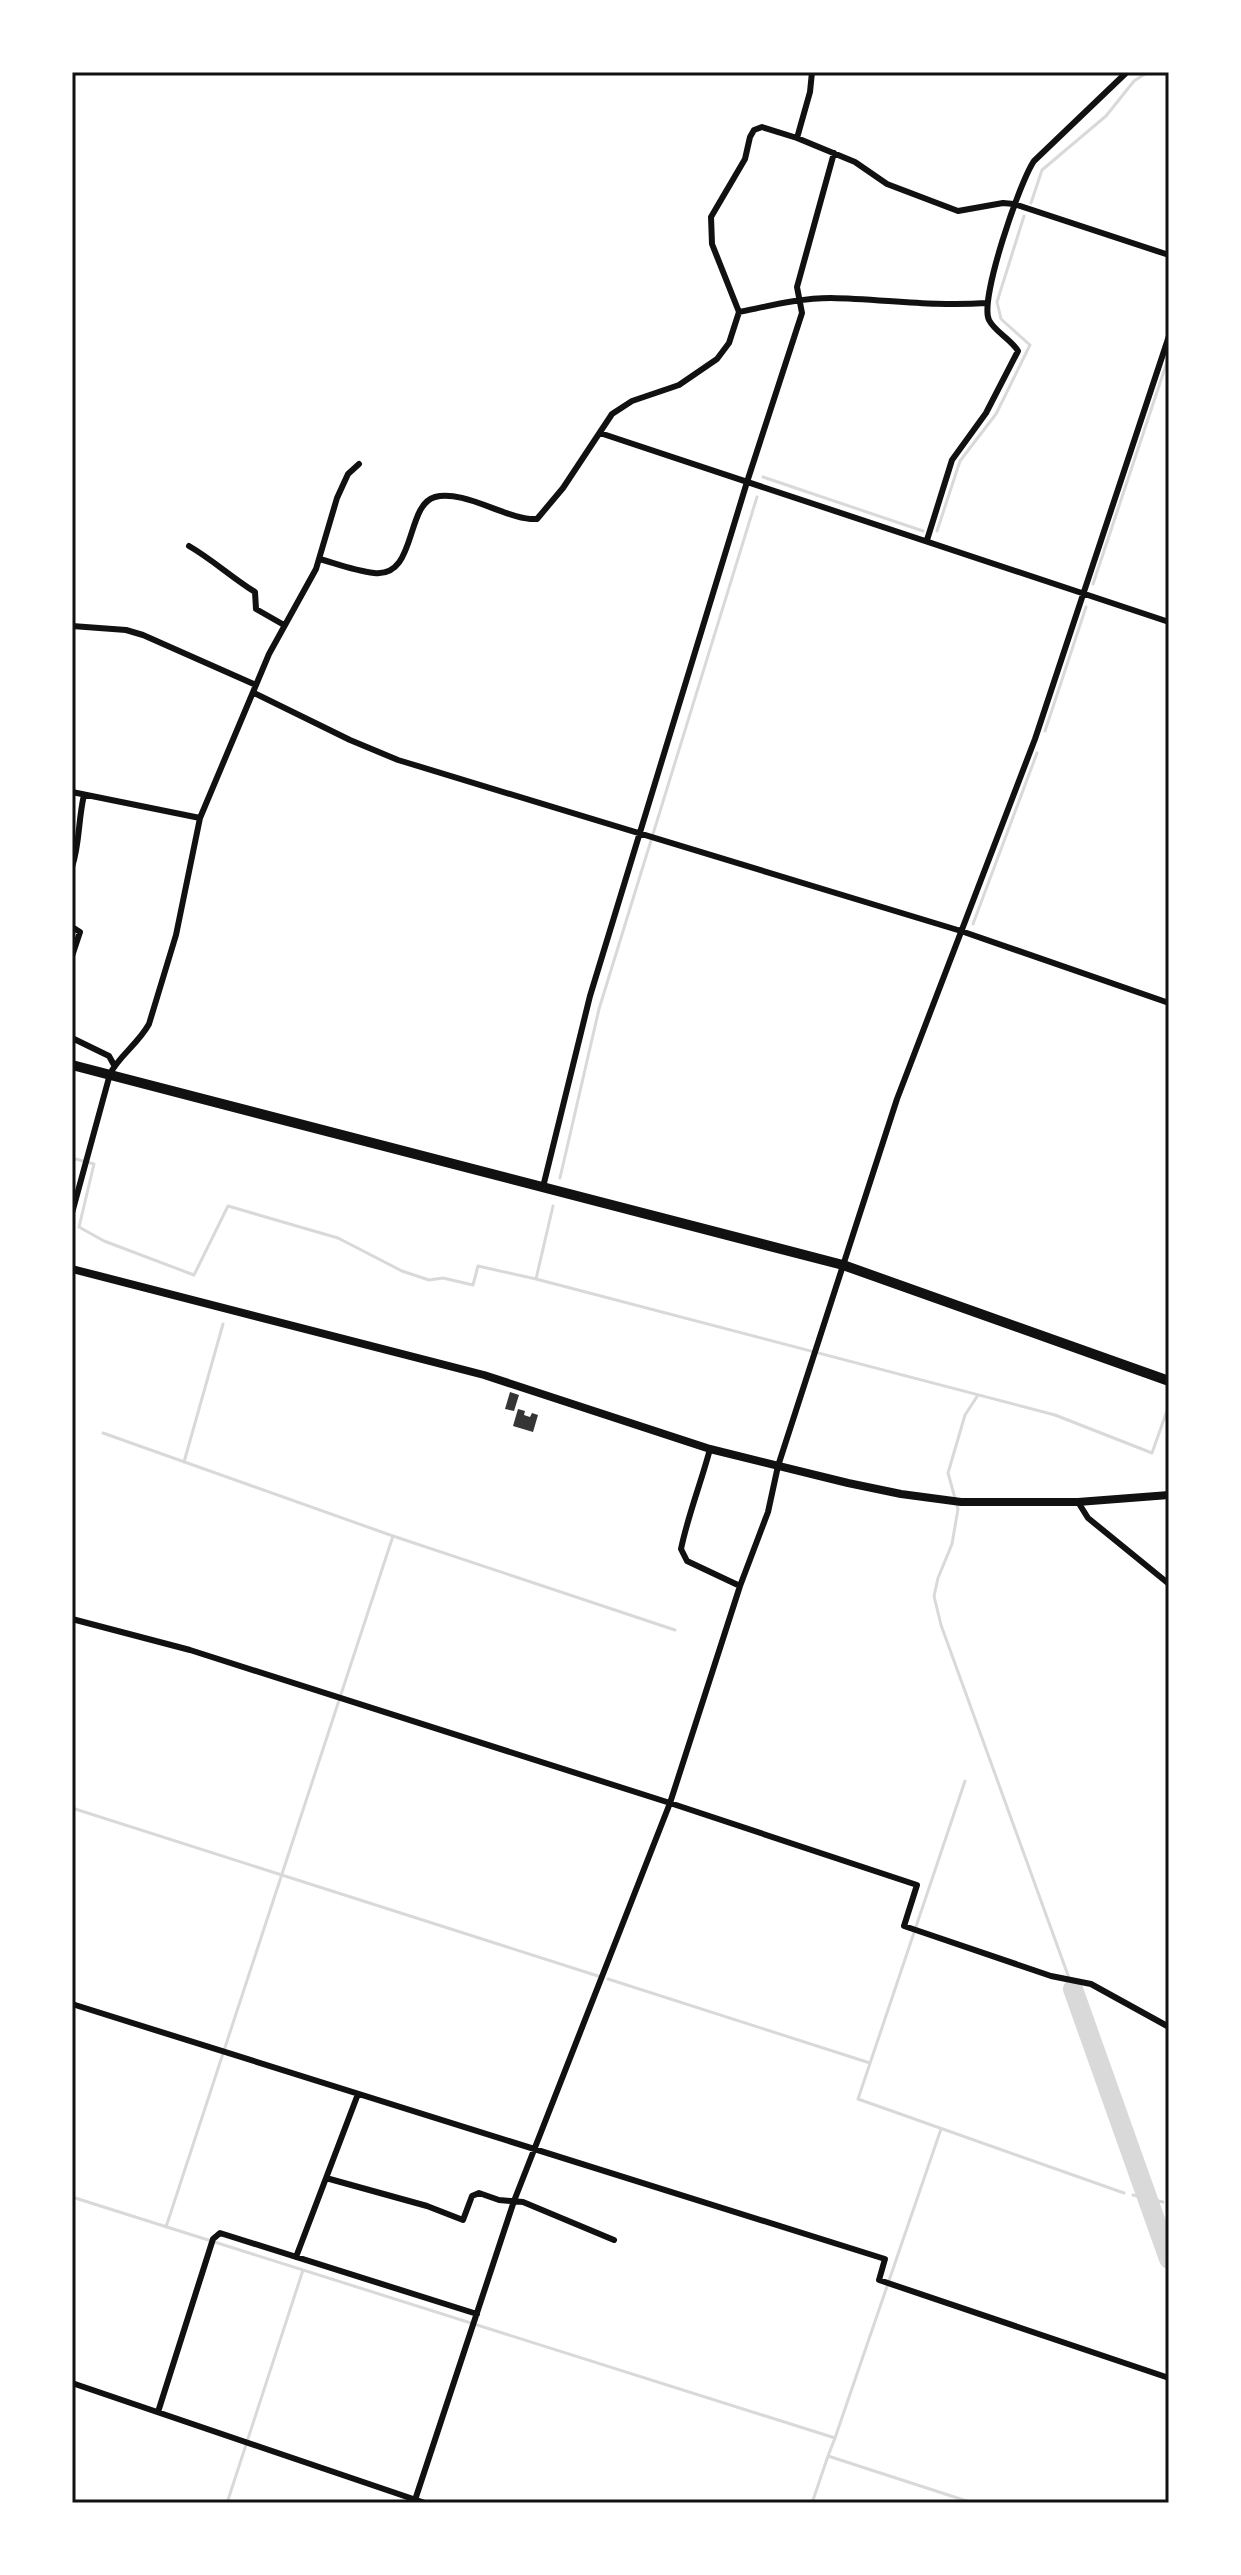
<svg xmlns="http://www.w3.org/2000/svg" width="1241" height="2575" font-family="Inter,sans-serif">
<style>
.lines{fill:none;stroke-linecap:round;stroke-linejoin:round}
.stream{stroke:#d9d9d9;stroke-width:3}
.river{stroke:#d9d9d9;stroke-width:20}
.building{fill:#353535}
.minor{stroke:#111;stroke-width:6}
.tertiary{stroke:#111;stroke-width:8}
.primary{stroke:#111;stroke-width:10}
.neatline{fill:none;stroke:#111;stroke-width:3}
</style>
<rect width="100%" height="100%" fill="#fff"/>
<g class="lines">
<!-- stream -->
<path class="stream" d="M1031 203 1042 170 1106 116 1134 81 1148 72
M763 477 923 531
M937 531 960 461 996 414 1030 345 1001 319 997 302 1024 216
M1093 584 1169 356
M1045 731 1086 607
M973 924 1037 753
M72 1158 94 1164 79 1227 104 1241 194 1275 228 1206 338 1238 402 1271 429 1280 443 1278 473 1285 478 1266 536 1279 1055 1415 1152 1453 1169 1405
M560 1178 599 1009 757 497
M536 1279 553 1206
M978 1395 965 1415 948 1473 958 1509 952 1544 938 1578 934 1596 941 1625 1073 1989
M103 1433 393 1536 675 1630
M184 1462 223 1324
M965 1781 858 2099 1124 2193
M72 1808 598 1976
M608 1979 870 2063
M1133 2195 1163 2202
M72 2197 835 2438 828 2456 973 2503
M166 2227 393 1536
M835 2438 941 2129
M227 2503 303 2270
M812 2503 828 2456"/>
<!-- river -->
<path class="river" d="M1073 1989 1169 2259"/>
</g>
<!-- building -->
<path class="building" d="M510 1392 519 1395 514 1411 505 1409Z
M518 1409 525 1411 524 1415 530 1417 532 1413 538 1415 533 1432 513 1426Z"/>
<g class="lines">
<!-- minor -->
<path class="minor" d="M797 138 810 92 812 72
M739 312C769 306 800 298 831 298 883 299 934 307 986 303
M600 433 1169 622
M927 540 952 460 986 413 1018 351C1011 339 995 332 989 320 979 300 1020 181 1034 161L1127 72
M189 546C213 560 231 577 255 592L256 609 284 625
M320 559C337 564 356 571 374 573 417 578 405 505 435 497 464 489 509 521 537 519L563 488 612 414 632 401 679 385 717 359 729 343 739 312 712 244 711 217 745 159 750 137 754 130 762 127 797 138 855 162 887 184 958 211 1003 203 1014 204 1169 255
M72 626 126 630 143 635 256 685
M254 693 350 740 398 760 961 931 1169 1003
M72 792 200 818
M72 867C80 843 78 820 84 795
M72 927 80 932 72 956
M72 1038 109 1056 114 1065
M543 1187 590 996 747 482 802 313 797 287 834 153
M72 1213 110 1074C118 1057 138 1044 149 1024L176 935 200 818 269 654 316 569 337 498 348 474 359 464
M710 1449C701 1483 688 1515 681 1549L687 1561 740 1586
M1078 1502 1088 1518 1169 1584
M72 1619 190 1650 670 1803 917 1885 904 1926 1051 1976 1091 1984 1169 2027
M72 2004 885 2259 879 2280 1169 2378
M326 2178 427 2206 463 2220 472 2196 479 2193 499 2200 523 2202 614 2240
M296 2257 358 2094
M72 2383 425 2503
M158 2412 213 2239 220 2233 477 2314
M414 2503 514 2201 670 1803 740 1586 768 1512 778 1466 897 1099 1035 739 1169 336"/>
<!-- tertiary -->
<path class="tertiary" d="M72 1269 484 1375 710 1449 848 1483 901 1494 961 1502H1078L1169 1495"/>
<!-- primary -->
<path class="primary" d="M72 1065 843 1265 1169 1381"/>
</g>
<!-- border -->
<rect width="1241" height="2575" fill="none" stroke="#ffffff" stroke-width="148"/>
<rect x="74" y="74" width="1093" height="2427" class="neatline"/>
</svg>
